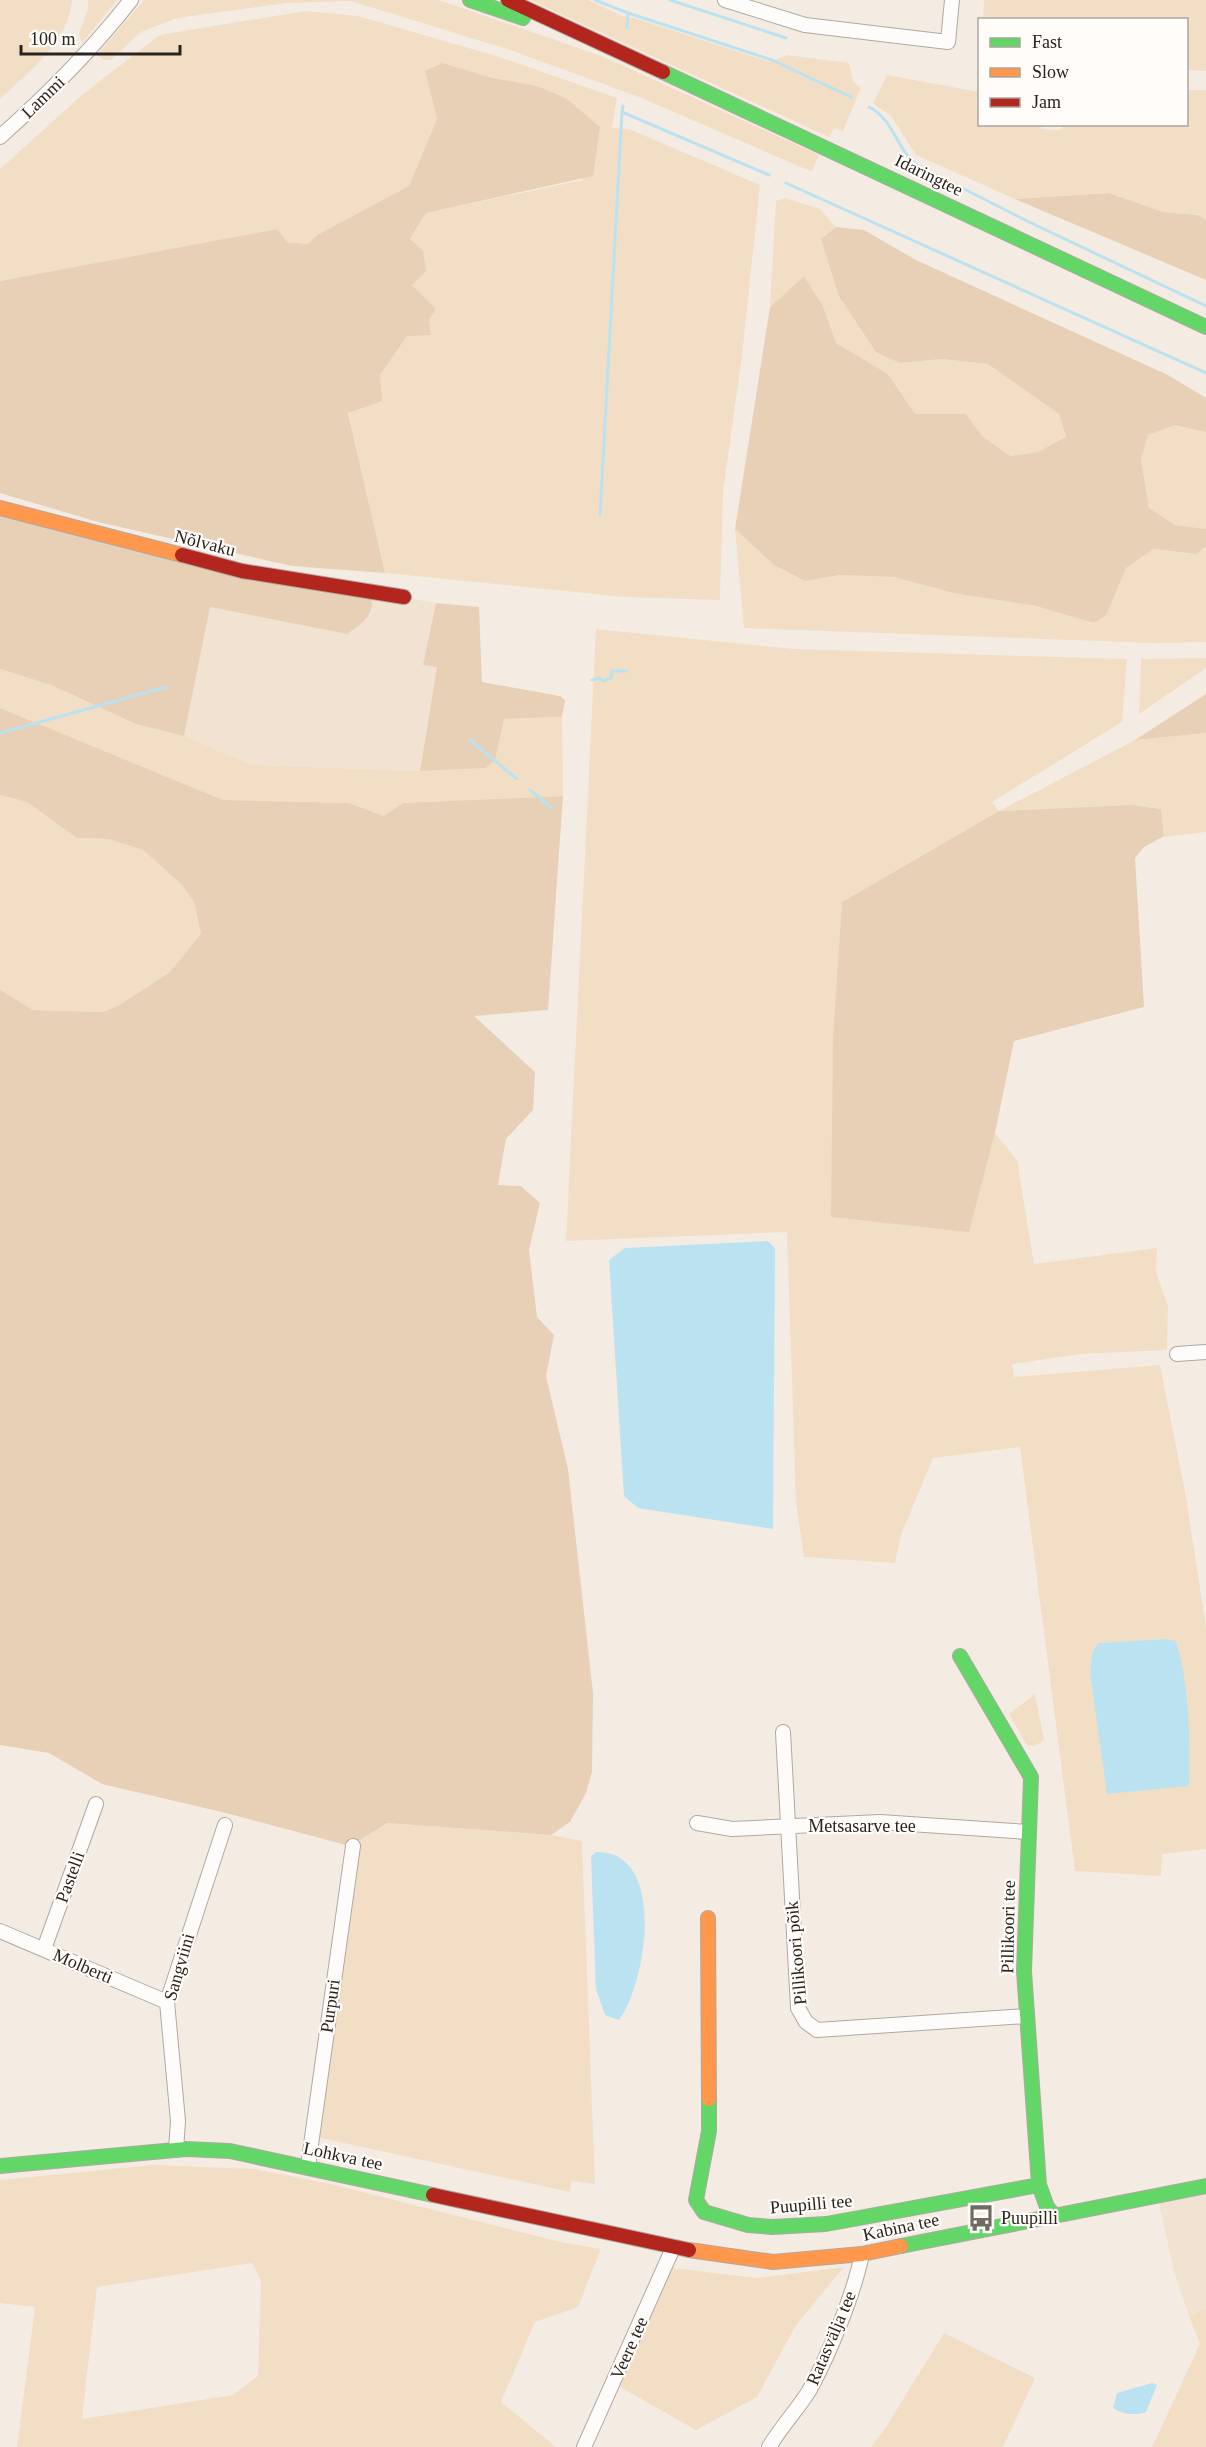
<svg xmlns="http://www.w3.org/2000/svg" width="1206" height="2447" font-family="Georgia,serif">
<style>
.built{fill:#f1e2d2}
.green{fill:#f2dec5;fill-rule:evenodd}
.forest{fill:#e7d0b5}
.water{fill:#bbe2f0}
.lines{fill:none;stroke-linecap:round;stroke-linejoin:round}
.stream{stroke:#bbe2f0;stroke-width:3}
.street-casing{stroke:#afa9a2;stroke-width:16}
.fast-casing{stroke:#afa9a2;stroke-width:16}
.slow-casing{stroke:#afa9a2;stroke-width:16}
.jam-casing{stroke:#afa9a2;stroke-width:16}
.street{stroke:#fdfcfb;stroke-width:14}
.fast{stroke:#63d668;stroke-width:14}
.slow{stroke:#ff974d;stroke-width:14}
.jam{stroke:#b3261e;stroke-width:14}
.labels{text-anchor:middle;dominant-baseline:central;stroke-width:4.5;stroke-linejoin:round;paint-order:stroke}
.street-label{font-size:18px;fill:#29241e;stroke:#fffcf9}
.poi-label{font-size:18px;fill:#29241e;stroke:#fffcf9;text-anchor:start}
</style>
<rect width="100%" height="100%" fill="#f4ece3"/>
<!-- built -->
<path class="built" d="M370 592 436 603 423 665 437 667 420 771 252 765 184 736 210 607 347 634Z
M1206 2195V2309L1189 2316 1174 2272 1159 2203Z"/>
<!-- green -->
<path class="green" d="M0 0H72C69 42 29 71 0 99Z
M88 0H117L82 43 79 34 88 8Z
M144 0H439L604 57 819 155 812 171 803 168 639 97 507 49 351 1 287 3 177 18 141 32 111 60H104L97 55Z
M530 0H588L622 16 637 19 770 62 787 55 849 63 853 81 861 88 843 131 834 128 829 137Z
M984 0H1206V71L1187 70 1186 20 983 19Z
M305 11 358 16 503 58 617 98 612 128 629 129 760 185 742 356 723 492 720 600 624 597 385 573 348 412 380 375 407 336 429 320 436 309 412 285 410 240 426 213 583 180 537 86 425 71 437 119 409 186 317 235 308 244 287 242 277 229 0 281V169L83 94 160 35Z
M887 75 979 92 980 124 1042 125 1041 129 1060 130 1064 124H1186L1187 90H1206V220L1198 215 1163 212 1109 193 1015 199 916 155 891 116 873 103Z
M785 198 820 209 836 227 821 239 900 363 942 359 988 364 1059 414 1066 438 1038 452 1010 456 982 436 966 414H915L888 374 836 343 823 306 804 276 770 307 776 201Z
M1175 425 1206 432V529L1175 525 1149 508 1141 459 1148 435Z
M735 529 774 565 805 581 840 575 894 577 953 593 1036 606 1094 623 1126 568 1154 549 1196 554 1206 546V642L1155 643 744 628Z
M596 629 795 649 1127 659 1122 722 992 802 999 811 1135 740 1206 733V832L1164 837 1161 809 1131 805 999 811 842 902 833 1034 832 1217 969 1231 995 1133 1017 1160 1034 1264 1157 1248 1156 1272 1168 1306 1167 1350 1080 1354 1012 1364 1014 1377 1160 1365 1186 1497 1206 1627V1849L1162 1854 1161 1876 1075 1871 1020 1447 933 1458 901 1535 895 1563 804 1557 796 1502 787 1232 566 1241ZM1165 1639 1108 1794 1090 1674 1092 1654 1098 1643Z
M1206 658V668L1139 714 1141 659Z
M0 669 51 685 136 724 184 736 252 765 420 771 486 768 495 759 504 719 562 717 563 796 403 803 384 816 349 803 223 800 0 708Z
M0 795 27 802 77 838 109 839 143 850 182 885 194 902 201 934 170 972 118 1006 102 1012 33 1010 0 990Z
M1035 1694 1044 1740 1035 1746 1027 1745 1009 1714Z
M387 1823 551 1835 582 1841 595 2184 571 2181 570 2192 316 2137 360 1839Z
M152 2165 254 2169 331 2184 561 2242 601 2249 578 2307 535 2322 501 2402 556 2447H17L35 2307 0 2303V2180ZM252 2263 261 2281 258 2376 233 2395 82 2419 97 2287Z
M844 2267 796 2325 757 2397 696 2430 620 2387 671 2268 758 2278Z
M1206 2309V2447H1152L1200 2344 1189 2316Z
M944 2333 1035 2378 1003 2447H871L886 2427Z"/>
<!-- forest -->
<path class="forest" d="M442 63 492 78 537 86 567 99 600 127 593 176 426 213 410 239 423 251 426 271 412 285 436 309 429 320 431 335 407 336 380 375 382 401 348 413 385 573 292 566 98 522 0 493V281L277 229 287 242 308 244 317 235 409 186 437 119 425 71Z
M1109 193 1163 212 1198 215 1206 220V280L1015 199Z
M836 227 864 230 916 260 1168 375 1206 398V432L1175 425 1148 435 1141 459 1149 508 1175 525 1206 529V546L1196 554 1154 549 1126 568 1106 615 1094 623 1036 606 953 593 894 577 840 575 805 581 774 565 735 529 770 307 804 276 823 306 836 343 888 374 915 414H966L982 436 1010 456 1038 452 1066 437 1059 414 988 364 942 359 900 363 876 352 839 296 821 239Z
M0 511 370 592C377 614 363 623 347 634L210 607 184 736 136 724 51 685 0 669Z
M436 603 479 607 482 682 560 696 565 700 562 717 504 719 495 760 486 768 420 771 437 667 423 665Z
M1206 694V733L1135 740Z
M0 708 223 800 349 803 384 816 403 803 563 796 548 1010 474 1016 535 1072 533 1110 506 1139 498 1185 521 1186 540 1203 529 1250 537 1317 554 1335 546 1376 568 1469 593 1693 592 1772 586 1793 570 1822 551 1835 387 1823 350 1846 226 1813 102 1784 49 1753 0 1745V990L33 1010 102 1012 118 1006 170 972 201 934 194 902 182 885 143 850 109 839 77 838 27 802 0 795Z
M1131 805 1161 809 1164 836 1144 847 1135 858 1144 1007 1014 1041 995 1133 969 1232 831 1217 833 1034 842 902 999 811Z"/>
<!-- water -->
<path class="water" d="M768 1241 775 1248 773 1529 638 1508 624 1496 609 1260 625 1248Z
M1165 1639 1176 1641C1190 1687 1190 1737 1189 1786L1107 1794 1090 1674 1092 1654 1098 1643Z
M596 1852C668 1850 646 1985 619 2020L605 2015 596 1989 591 1857Z
M1152 2383 1157 2385 1146 2412C1137 2416 1120 2414 1113 2408L1117 2393Z"/>
<g class="lines">
<!-- stream -->
<path class="stream" d="M595 0 628 13 772 60 851 97
M670 0 786 38
M627 28 628 13
M623 106 622 112 769 175
M869 107C893 119 896 147 915 164L1027 221 1206 306
M786 183 1206 373
M600 515 622 112
M592 680 599 678 603 681 611 678 612 671H627
M0 733 166 687
M470 740 517 779
M530 790 552 808"/>
<defs>
<path id="street" d="M725 0 805 25 948 42 952 0
M0 137C47 95 92 50 131 0
M1177 1354 1206 1352
M783 1732 798 2008 806 2022 817 2030 1026 2016
M697 1823 732 1829 880 1822 1028 1832
M0 1931 167 2002
M44 1949 96 1804
M176 2150 178 2121 167 2002 225 1825
M308 2166 353 1846
M584 2447 673 2248
M769 2447C781 2427 797 2410 809 2391 829 2355 854 2294 862 2254"/>
<path id="fast" d="M470 0 523 18
M663 72 1206 327
M960 1656 1031 1777 1024 1971 1039 2185 1047 2207 1053 2214
M709 2099V2131L696 2200 704 2212 748 2225 772 2227 826 2224 1039 2185
M0 2166 186 2149 230 2151 433 2195
M901 2246 1206 2186"/>
<path id="slow" d="M0 508 182 555
M708 1918 709 2099
M689 2250 773 2262 862 2254 901 2246"/>
<path id="jam" d="M508 0 663 72
M182 555 242 571 404 597
M433 2195 689 2250"/>
</defs>
<!-- street casing -->
<use href="#street" class="street-casing"/>
<!-- fast casing -->
<use href="#fast" class="fast-casing"/>
<!-- slow casing -->
<use href="#slow" class="slow-casing"/>
<!-- jam casing -->
<use href="#jam" class="jam-casing"/>
<!-- street -->
<use href="#street" class="street"/>
<!-- fast -->
<use href="#fast" class="fast"/>
<!-- slow -->
<use href="#slow" class="slow"/>
<!-- jam -->
<use href="#jam" class="jam"/>
</g>
<!-- icons -->
<defs>
<symbol id="bus-bare" viewBox="-9 -9 18 18"><path d="M-5-6H5V4H4V6H2V4H-2V6H-4V4H-5ZM-3.5-4V0h7V-4ZM-3.5 1.2v1.5H-2V1.2ZM2 1.2v1.5H3.5V1.2Z" fill="#706a63" stroke="#fffcf9" stroke-width="2.5" paint-order="stroke"/></symbol>
</defs>
<g fill-rule="evenodd">
<use href="#bus-bare" x="962" y="2199" width="38" height="38"/>
</g>
<g class="labels">
<!-- street labels -->
<g class="street-label">
<text transform="translate(43 97) rotate(-44)">Lammi</text>
<text transform="translate(929 175) rotate(26)">Idaringtee</text>
<text transform="translate(205 543) rotate(14)">Nõlvaku</text>
<text x="862" y="1826">Metsasarve tee</text>
<text transform="translate(70 1877) rotate(-70)">Pastelli</text>
<text transform="translate(1008 1927) rotate(-89)">Pillikoori tee</text>
<text transform="translate(796 1953) rotate(-95)">Pillikoori põik</text>
<text transform="translate(83 1966) rotate(23)">Molberti</text>
<text transform="translate(179 1967) rotate(-74)">Sangviini</text>
<text transform="translate(330 2006) rotate(-82)">Purpuri</text>
<text transform="translate(343 2156) rotate(12)">Lohkva tee</text>
<text transform="translate(811 2204) rotate(-5)">Puupilli tee</text>
<text transform="translate(901 2227) rotate(-12)">Kabina tee</text>
<text transform="translate(831 2338) rotate(-67)">Ratasvälja tee</text>
<text transform="translate(629 2348) rotate(-66)">Veere tee</text>
</g>
<!-- poi labels -->
<g class="poi-label">
<text x="1001" y="2218">Puupilli</text>
</g>
</g>
<!-- legend -->
<rect x="978" y="18" width="210" height="108" fill="#fffcf9" stroke="#a9a6a1" stroke-width="1.5"/>
<rect x="990" y="38" width="30" height="9" fill="#63d668" stroke="#a9a6a1" stroke-width="1.5"/>
<text x="1032" y="48" font-size="18" fill="#29241e">Fast</text>
<rect x="990" y="68" width="30" height="9" fill="#ff974d" stroke="#a9a6a1" stroke-width="1.5"/>
<text x="1032" y="78" font-size="18" fill="#29241e">Slow</text>
<rect x="990" y="98" width="30" height="9" fill="#b3261e" stroke="#a9a6a1" stroke-width="1.5"/>
<text x="1032" y="108" font-size="18" fill="#29241e">Jam</text>
<!-- scale -->
<path d="M21 45v9h159v-9" fill="none" stroke="#29241e" stroke-width="3"/>
<text x="30" y="45" font-size="18" fill="#29241e" stroke="#fffcf9" stroke-width="4.5" paint-order="stroke">100 m</text>
</svg>
